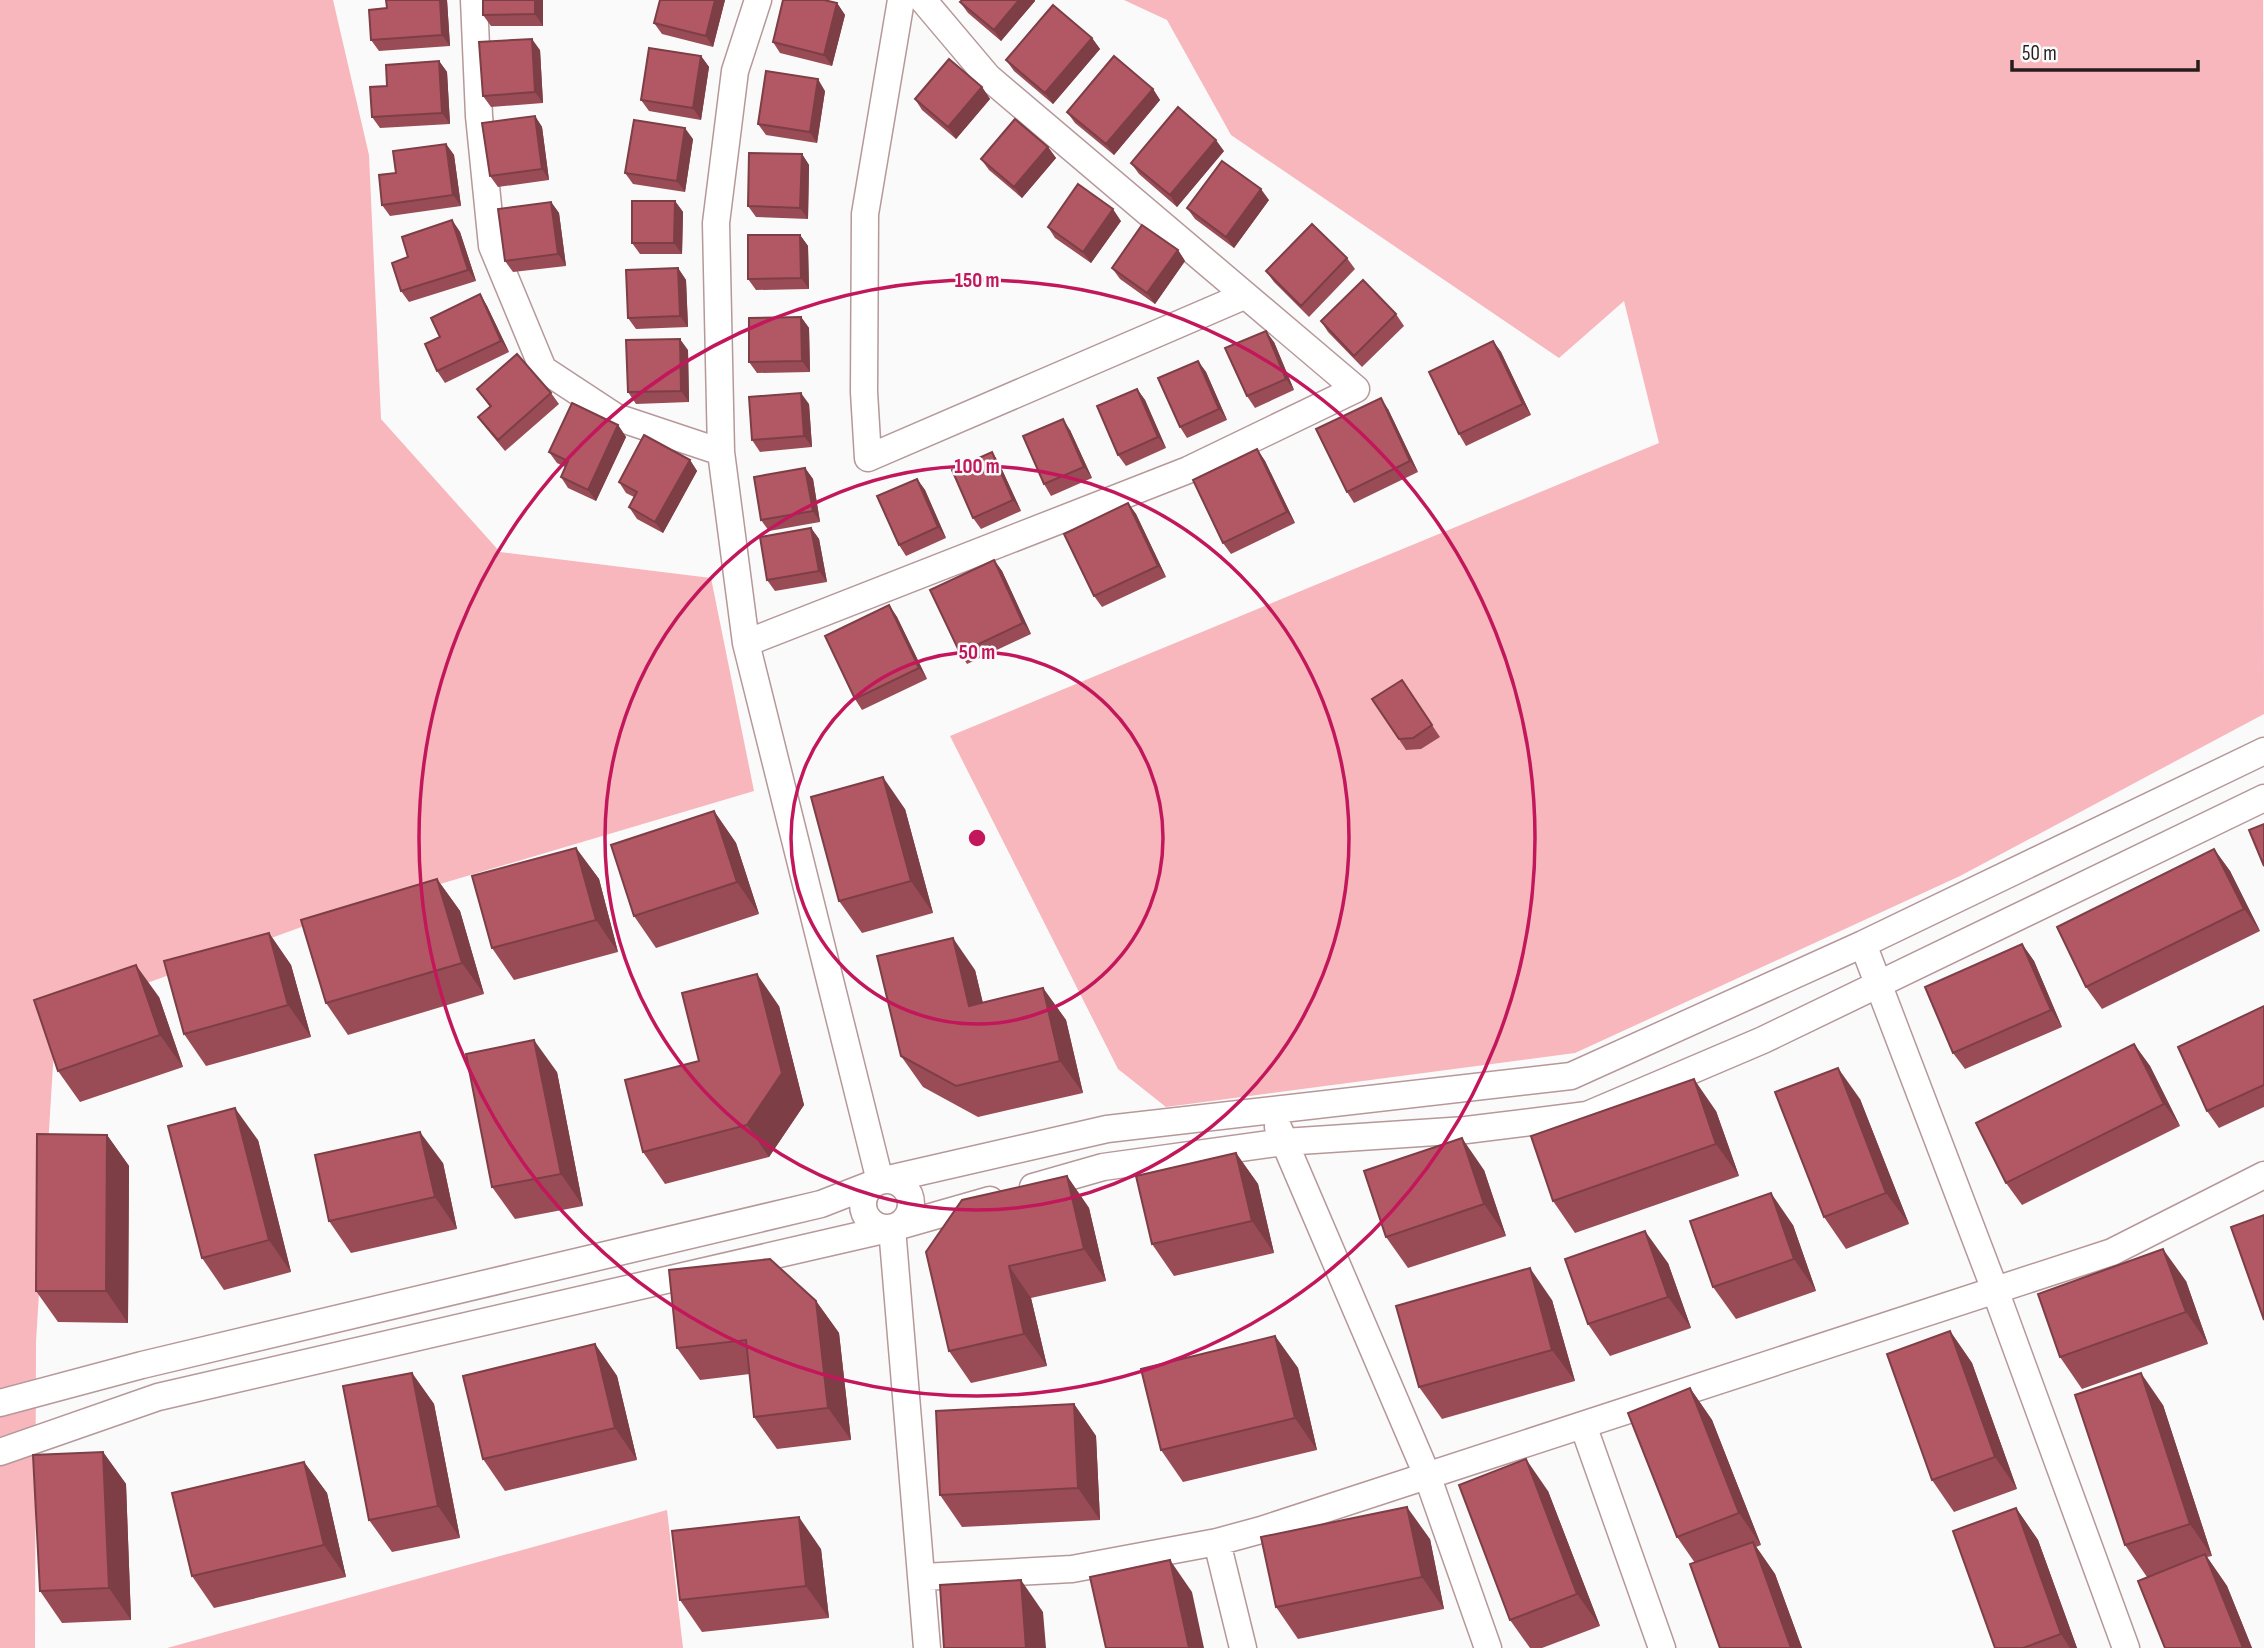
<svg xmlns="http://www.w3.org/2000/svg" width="2264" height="1648" font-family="'Sofia Sans Condensed',sans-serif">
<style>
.green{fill:#f7b7bc}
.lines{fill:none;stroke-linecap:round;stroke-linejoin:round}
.street-casing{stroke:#b6989a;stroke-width:29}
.street{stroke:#fff;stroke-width:26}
.wall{fill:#994c56}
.shaded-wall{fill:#7d3e46}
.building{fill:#b25864;stroke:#7d3e46;stroke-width:2}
.ring{fill:none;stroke:#c2185b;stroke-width:3.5}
.centre{fill:#c2185b;stroke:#fafafa;stroke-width:3.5}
.ring-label{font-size:21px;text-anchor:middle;font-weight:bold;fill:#c2185b;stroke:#fafafa;stroke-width:5;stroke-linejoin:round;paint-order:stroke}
</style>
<rect width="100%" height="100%" fill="#fafafa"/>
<!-- green -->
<path class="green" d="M0 0H333L369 155 381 419 500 552 711 578 754 791 329 917 56 1016 36 1342 35 1648H0Z
M1124 0H2263L2264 714 1960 876 1575 1053 1166 1107 1118 1069 950 736 1659 443 1624 301 1559 358 1231 135 1167 20Z
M667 1510 683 1648H167Z"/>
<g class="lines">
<defs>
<path id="street" d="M474 0 479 116 492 246 543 369 616 417 721 452
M758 0 735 71 716 223 721 452 746 643 880 1181
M901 0 865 214 864 392 868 458 1244 296
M746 643 1188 470 1356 389 988 77 923 0
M1863 944 1995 1290 2126 1648
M1278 1127 1427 1475 1488 1648
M863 1204a24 24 0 1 1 48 0a24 24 0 1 1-48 0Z
M1033 1187 1103 1167 1284 1142 1466 1130 1587 1115 1763 1040 2264 798
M892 1228 927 1648
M0 1403 142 1365 821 1204 880 1181 1107 1129 1571 1076 1863 944 2264 751
M1583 1425 1662 1648
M0 1452 158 1397 892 1228 990 1200
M1217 1542 1243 1648
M923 1577 1072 1569 1217 1542 1261 1530 2112 1252 2264 1175"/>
</defs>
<!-- street casing -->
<use href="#street" class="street-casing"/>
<!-- street -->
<use href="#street" class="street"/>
</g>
<!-- wall -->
<path class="wall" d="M386 0H447L450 46 379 51 371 40 387 8Z
M483 0H543V26H491L483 15Z
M660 0H725L713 47 662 34 654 23Z
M1035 1 1001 41 968 13 960 2Z
M837 3 845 15 832 66 780 53 773 42Z
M1092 38 1100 49 1053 104 1014 71 1006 60Z
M540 50 543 103 491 107 483 96Z
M701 56 709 67 701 120 649 111 641 100Z
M439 61 447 72 450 124 380 128 372 117 387 86Z
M982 87 990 99 956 139 922 110 915 99Z
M1153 89 1160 100 1114 155 1075 123 1067 112Z
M825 91 817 143 766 135 758 124Z
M535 116 542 127 549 180 498 187 490 176Z
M693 139 685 192 633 184 625 173Z
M446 144 454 155 461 206 390 216 382 205 396 173Z
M1048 147 1056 158 1022 198 989 170 981 159Z
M1224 151 1177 207 1139 174 1131 163Z
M802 154 809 165 808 219 756 217 748 206Z
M1269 200 1234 248 1195 219 1187 208Z
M675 201 683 212 682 254H640L632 243Z
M551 202 559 213 566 266 513 272 505 261Z
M452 220 460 232 476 281 409 302 401 291 408 257Z
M1121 221 1091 263 1055 238 1048 227Z
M800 235 808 246 809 289 756 290 748 279Z
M1178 250 1185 261 1155 304 1120 279 1112 268Z
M1347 258 1355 269 1309 317 1274 282 1266 271Z
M678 268 686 280 688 327 636 329 628 318Z
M480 294 487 306 509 352 445 383 437 371Z
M1396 314 1404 326 1362 367 1328 332 1321 321Z
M801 317 809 328 810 372 757 373 749 362Z
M1493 341 1501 352 1531 415 1466 446 1459 434Z
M1274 342 1294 390 1255 408 1247 396Z
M688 350 689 402 636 404 628 392Z
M1198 361 1206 372 1227 420 1187 438 1180 427Z
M477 389 551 393 559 404 505 451 486 428 478 417 490 407Z
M1137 389 1145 400 1166 448 1126 466 1118 455Z
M809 404 812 447 760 452 752 440Z
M1388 409 1418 472 1354 503 1347 492Z
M618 425 626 437 596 501 568 488 561 477 565 467 557 463 549 452Z
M1070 430 1092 478 1051 496 1044 484Z
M1257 449 1265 461 1295 523 1231 554 1223 543Z
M992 452 999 463 1021 511 981 529 973 518Z
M690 460 697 471 663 533 637 519 629 507 634 497 626 493 619 482Z
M805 468 813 479 820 522 769 531 761 520Z
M917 479 925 490 946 538 906 556 899 545Z
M1128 503 1136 514 1166 577 1102 607 1094 596Z
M811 528 819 539 827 582 775 591 767 580Z
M994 560 1002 571 1031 634 967 664 960 653Z
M889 605 897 617 927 679 862 710 855 699Z
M1402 680 1440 737 1421 749 1406 750 1372 699Z
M905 809 933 913 862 933 839 901Z
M714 811 736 843 759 914 656 948 634 916Z
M576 848 599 879 618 952 514 980 492 948Z
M2214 849 2230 871 2260 931 2102 1009 2086 987Z
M437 879 460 911 484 994 348 1035 326 1003Z
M269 933 291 965 311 1037 206 1066 184 1034Z
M2022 944 2034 961 2062 1027 1965 1069 1953 1053Z
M975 970 983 1003 1043 988 1066 1020 1083 1093 978 1117 923 1087 901 1056Z
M159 997 183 1067 80 1102 58 1071Z
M779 1006 804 1105 769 1157 665 1184 643 1152 699 1061Z
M2264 1006V1107L2219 1128 2207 1111Z
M2134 1044 2150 1066 2180 1126 2022 1205 2006 1183Z
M557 1072 583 1206 515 1219 492 1187Z
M1860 1099 1909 1224 1846 1249 1824 1217Z
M1716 1111 1739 1176 1575 1233 1553 1201Z
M107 1135 129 1166 128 1323 58 1322 36 1291Z
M258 1140 291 1272 224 1290 202 1258Z
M1236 1153 1258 1184 1274 1253 1174 1276 1152 1244Z
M443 1163 457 1229 351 1253 329 1221Z
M1484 1170 1506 1236 1408 1268 1386 1237Z
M1067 1176 1089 1208 1106 1281 1031 1298 1047 1366 971 1383 949 1351Z
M1793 1225 1816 1291 1736 1319 1713 1287Z
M1668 1263 1691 1328 1610 1356 1588 1324Z
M2186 1281 2208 1344 2082 1389 2060 1357Z
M1552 1300 1575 1381 1442 1419 1419 1387Z
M816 1301 839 1333 851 1440 777 1449 754 1417 750 1374 700 1380 677 1348Z
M1950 1331 1972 1363 2017 1489 1954 1512 1932 1480Z
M1275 1336 1298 1368 1317 1450 1183 1482 1161 1450Z
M595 1344 617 1376 637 1460 505 1491 483 1459Z
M412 1373 434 1404 460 1538 392 1552 369 1520Z
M1690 1388 1712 1420 1761 1545 1756 1547 1775 1574 1802 1648H1720L1695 1563 1677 1537Z
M1074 1404 1096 1436 1100 1520 962 1527 940 1495Z
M2163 1405 2212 1556 2207 1557 2227 1586 2252 1648H2165L2147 1577 2125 1545Z
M103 1452 126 1484 131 1620 62 1623 40 1591Z
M304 1462 327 1493 346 1577 214 1608 192 1576Z
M1548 1491 1600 1626 1542 1648H1530L1510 1620Z
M2016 1508 2038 1540 2077 1648H1995Z
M1430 1539 1444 1609 1298 1639 1276 1607Z
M821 1549 829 1618 702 1632 680 1600Z"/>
<!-- shaded-wall -->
<path class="shaded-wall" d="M440 0H447L450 46 442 35Z
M535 0H543V26L535 14Z
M715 0H725L713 47 706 36Z
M1019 0H1035V1L1001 41 994 30Z
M837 3 845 15 832 66 824 55Z
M1092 38 1100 49 1053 104 1045 93Z
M532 39 540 50 543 103 535 92Z
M701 56 709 67 701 120 693 108Z
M439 61 447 72 450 124 442 113Z
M818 79 825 91 817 143 810 132Z
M982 87 990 99 956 139 948 127Z
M1153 89 1160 100 1114 155 1106 144Z
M535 116 542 127 549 180 542 169Z
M685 128 693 139 685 192 677 181Z
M1216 140 1224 151 1177 207 1170 195Z
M446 144 454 155 461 206 453 195Z
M1048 147 1056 158 1022 198 1014 187Z
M802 154 809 165 808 219 800 208Z
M1261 189 1269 200 1234 248 1226 237Z
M675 201 683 212 682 254 674 243Z
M551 202 559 213 566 266 558 254Z
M1113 209 1121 221 1091 263 1083 252Z
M452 220 460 232 476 281 468 270Z
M800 235 808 246 809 289 801 278Z
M1178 250 1185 261 1155 304 1147 293Z
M678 268 686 280 688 327 680 316Z
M480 294 487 306 509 352 501 341Z
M801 317 809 328 810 372 802 361Z
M1266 331 1274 342 1294 390 1286 379Z
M680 339 688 350 689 402 681 391Z
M1493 341 1501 352 1531 415 1523 404Z
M1198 361 1206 372 1227 420 1219 409Z
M1137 389 1145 400 1166 448 1158 437Z
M801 393 809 404 812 447 804 436Z
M1381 398 1388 409 1418 472 1410 461Z
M1063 419 1070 430 1092 478 1084 467Z
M618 425 626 437 596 501 588 490Z
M1257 449 1265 461 1295 523 1287 512Z
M992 452 999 463 1021 511 1013 500Z
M690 460 697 471 663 533 655 522Z
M805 468 813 479 820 522 813 511Z
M917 479 925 490 946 538 938 527Z
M1128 503 1136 514 1166 577 1158 566Z
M811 528 819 539 827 582 819 571Z
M994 560 1002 571 1031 634 1023 623Z
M889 605 897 617 927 679 919 668Z
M883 777 905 809 933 913 911 881Z
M714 811 736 843 759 914 737 882Z
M576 848 599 879 618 952 596 920Z
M2214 849 2230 871 2260 931 2244 909Z
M437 879 460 911 484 994 462 963Z
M269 933 291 965 311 1037 288 1005Z
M953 938 975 970 991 1038 969 1006Z
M2022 944 2034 961 2062 1027 2051 1010Z
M136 965 159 997 183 1067 160 1035Z
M757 974 779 1006 804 1105 769 1157 747 1125Z
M1043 988 1066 1020 1083 1093 1060 1061Z
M534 1040 557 1072 583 1206 561 1174Z
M2134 1044 2150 1066 2180 1126 2164 1104Z
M1838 1068 1860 1099 1909 1224 1886 1193Z
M1694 1079 1716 1111 1739 1176 1716 1144Z
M235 1108 258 1140 291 1272 269 1240Z
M420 1132 443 1163 457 1229 435 1197Z
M107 1135 129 1166 128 1323 106 1291Z
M1462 1138 1484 1170 1506 1236 1484 1204Z
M1236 1153 1258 1184 1274 1253 1252 1221Z
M1067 1176 1089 1208 1106 1281 1084 1249Z
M1771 1193 1793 1225 1816 1291 1794 1259Z
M1645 1231 1668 1263 1691 1328 1668 1297Z
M2163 1249 2186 1281 2208 1344 2186 1312Z
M1009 1266 1031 1298 1047 1366 1024 1334Z
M1530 1268 1552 1300 1575 1381 1552 1350Z
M816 1301 839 1333 851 1440 828 1408Z
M1950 1331 1972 1363 2017 1489 1995 1457Z
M1275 1336 1298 1368 1317 1450 1295 1418Z
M595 1344 617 1376 637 1460 615 1428Z
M412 1373 434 1404 460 1538 438 1506Z
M2141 1373 2163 1405 2212 1556 2190 1524Z
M1690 1388 1712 1420 1761 1545 1739 1513Z
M1074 1404 1096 1436 1100 1520 1078 1488Z
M103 1452 126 1484 131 1620 109 1588Z
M1526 1459 1548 1491 1600 1626 1577 1594Z
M304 1462 327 1493 346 1577 324 1545Z
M1407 1507 1430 1539 1444 1609 1422 1577Z
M2016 1508 2038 1540 2077 1648H2070L2061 1634Z
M799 1517 821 1549 829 1618 806 1586Z
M1753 1542 1775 1574 1802 1648H1791Z
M2205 1554 2227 1586 2252 1648H2243Z
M1170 1560 1192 1592 1204 1648H1189Z
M1021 1580 1043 1612 1046 1648H1026Z"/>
<!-- building -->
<path class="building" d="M386 0H440L442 35 371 40 369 10 387 8Z
M483 0H535V14L483 15Z
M660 0H715L706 36 654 23Z
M783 0H824L837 3 824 55 773 42Z
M962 0H1019L994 30 960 2Z
M1053 5 1092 38 1045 93 1006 60Z
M532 39 535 92 483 96 479 42Z
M649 48 701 56 693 108 641 100Z
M1114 56 1153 89 1106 144 1067 112Z
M949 59 982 87 948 127 915 99Z
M439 61 442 113 372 117 370 87 387 86 386 65Z
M766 71 818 79 810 132 758 124Z
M1178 107 1216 140 1170 195 1131 163Z
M535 116 542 169 490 176 482 123Z
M1015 119 1048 147 1014 187 981 159Z
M634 120 685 128 677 181 625 173Z
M446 144 453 195 382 205 379 175 396 173 393 151Z
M749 153 802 154 800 208 748 206Z
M1222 161 1261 189 1226 237 1187 208Z
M1078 184 1113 209 1083 252 1048 227Z
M632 201H675L674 243H632Z
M551 202 558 254 505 261 498 209Z
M452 220 468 270 401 291 392 263 408 257 402 237Z
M1312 224 1347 258 1301 306 1266 271Z
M1142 225 1178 250 1147 293 1112 268Z
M748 235H800L801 278 748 279Z
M678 268 680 316 628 318 626 270Z
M1363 280 1396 314 1354 356 1321 321Z
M480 294 501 341 437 371 425 344 440 337 431 318Z
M801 317 802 361 749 362V318Z
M1266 331 1286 379 1247 396 1225 348Z
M680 339 681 391 628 392 626 340Z
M1493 341 1523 404 1459 434 1429 372Z
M517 354 551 393 498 440 478 417 491 406 477 389Z
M1198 361 1219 409 1180 427 1158 378Z
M1137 389 1158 437 1118 455 1097 406Z
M801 393 804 436 752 440 749 397Z
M1381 398 1410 461 1347 492 1316 429Z
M572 403 618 425 588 490 561 477 568 461 549 452Z
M1063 419 1084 467 1044 484 1023 436Z
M644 435 690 460 655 522 629 507 637 492 619 482Z
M1257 449 1287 512 1223 543 1193 480Z
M992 452 1013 500 973 518 952 470Z
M805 468 813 511 761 520 754 477Z
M917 479 938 527 899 545 877 496Z
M1128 503 1158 566 1094 596 1064 534Z
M811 528 819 571 767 580 760 537Z
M994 560 1023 623 960 653 930 590Z
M889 605 919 668 855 699 825 636Z
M1402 680 1432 725 1413 738 1399 739 1372 699Z
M883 777 911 881 839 901 811 797Z
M714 811 737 882 634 916 611 845Z
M2264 824V866L2249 830Z
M576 848 596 920 492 948 472 876Z
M2214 849 2244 909 2086 987 2057 927Z
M437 879 462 963 326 1003 301 920Z
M269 933 288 1005 184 1034 164 961Z
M953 938 969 1006 1043 988 1060 1061 956 1086 901 1056 877 956Z
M2022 944 2051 1010 1953 1053 1925 987Z
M136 965 160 1035 58 1071 34 1000Z
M757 974 782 1073 747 1125 643 1152 625 1080 699 1061 682 993Z
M2264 1006V1085L2207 1111 2178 1047Z
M534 1040 561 1174 492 1187 466 1054Z
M2134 1044 2164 1104 2006 1183 1976 1123Z
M1838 1068 1886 1193 1824 1217 1775 1092Z
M1694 1079 1716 1144 1553 1201 1531 1136Z
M235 1108 269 1240 202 1258 168 1126Z
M420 1132 435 1197 329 1221 315 1155Z
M37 1134 107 1135 106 1291H36Z
M1462 1138 1484 1204 1386 1237 1364 1171Z
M1236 1153 1252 1221 1152 1244 1136 1176Z
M1067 1176 1084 1249 1009 1266 1024 1334 949 1351 926 1252 962 1200Z
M1771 1193 1794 1259 1713 1287 1690 1221Z
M2264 1215V1320L2231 1227Z
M1645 1231 1668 1297 1588 1324 1565 1259Z
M2163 1249 2186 1312 2060 1357 2038 1294Z
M770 1259 816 1301 828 1408 754 1417 746 1340 677 1348 669 1270Z
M1530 1268 1552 1350 1419 1387 1396 1306Z
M1950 1331 1995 1457 1932 1480 1887 1354Z
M1275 1336 1295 1418 1161 1450 1141 1369Z
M595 1344 615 1428 483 1459 463 1376Z
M412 1373 438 1506 369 1520 343 1386Z
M2141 1373 2190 1524 2125 1545 2075 1395Z
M1690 1388 1739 1513 1677 1537 1628 1413Z
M1074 1404 1078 1488 940 1495 936 1411Z
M103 1452 109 1588 40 1591 33 1455Z
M1526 1459 1577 1594 1510 1620 1459 1485Z
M304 1462 324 1545 192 1576 172 1493Z
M1407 1507 1422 1577 1276 1607 1261 1537Z
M2016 1508 2061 1634 2023 1648H1995L1953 1531Z
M799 1517 806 1586 680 1600 672 1531Z
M1753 1542 1791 1648H1720L1690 1564Z
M2205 1554 2243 1648H2165L2138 1581Z
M1170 1560 1189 1648H1106L1090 1577Z
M1021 1580 1026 1648H944L940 1585Z"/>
<!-- distance rings -->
<g class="ring">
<circle cx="977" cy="838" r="186"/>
<circle cx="977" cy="838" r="372"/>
<circle cx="977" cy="838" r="558"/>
</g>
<circle cx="977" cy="838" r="10" class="centre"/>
<g class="ring-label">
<text x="977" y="287">150 m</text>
<text x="977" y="473">100 m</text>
<text x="977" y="659">50 m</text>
</g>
<!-- scale -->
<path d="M2012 60v10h186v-10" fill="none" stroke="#271c1d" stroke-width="3.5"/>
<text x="2022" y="60" font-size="21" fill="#271c1d" stroke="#fafafa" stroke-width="5" paint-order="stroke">50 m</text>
</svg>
